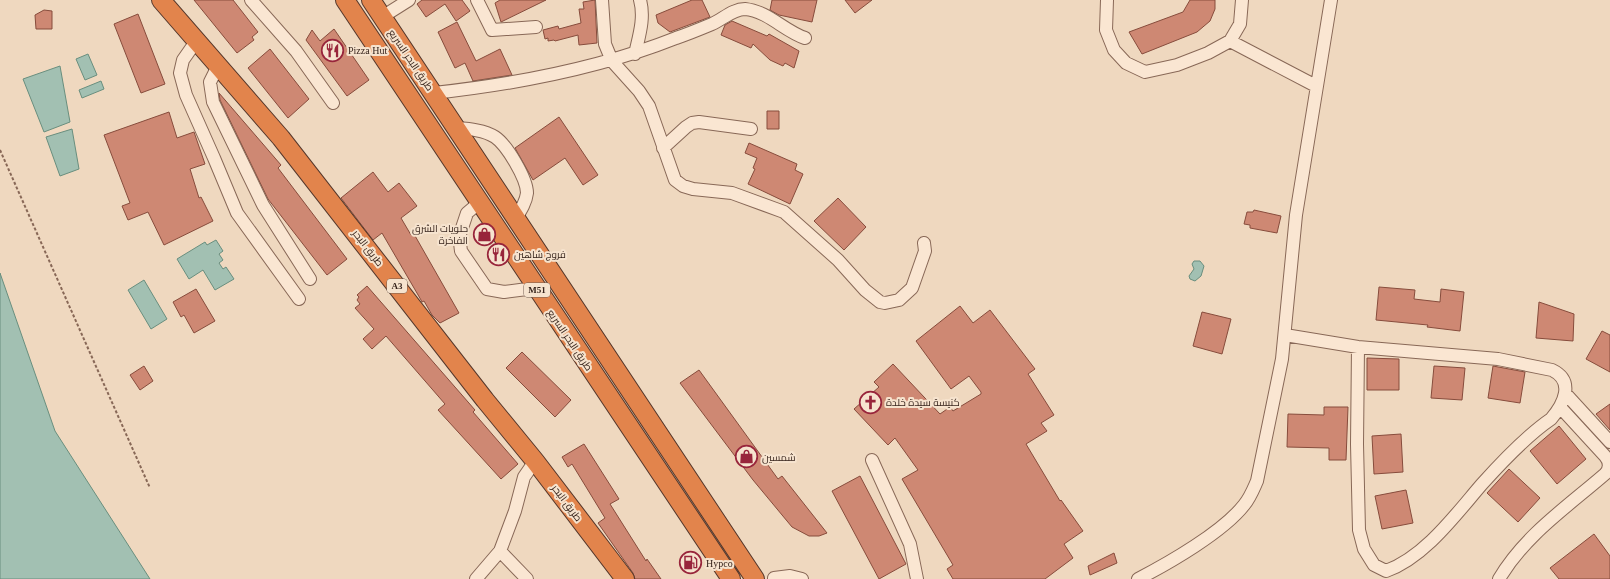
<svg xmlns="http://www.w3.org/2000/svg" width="1610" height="579" font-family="'Times New Roman',Cairo,serif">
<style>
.water{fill:#a2c0b2;stroke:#698e7e}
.building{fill:#ce8873;stroke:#874c3c}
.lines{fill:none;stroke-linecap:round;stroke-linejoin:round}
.minor-casing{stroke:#886857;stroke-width:14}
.highway-casing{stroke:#55372b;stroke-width:20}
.path{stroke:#886857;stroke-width:2;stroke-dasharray:3 2;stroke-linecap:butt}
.minor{stroke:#fae6d2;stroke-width:12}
.highway{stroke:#e2844c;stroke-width:18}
.labels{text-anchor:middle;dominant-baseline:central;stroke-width:4;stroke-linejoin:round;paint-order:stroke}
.shield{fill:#f6e3ce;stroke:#705d51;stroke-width:1}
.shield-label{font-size:9px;font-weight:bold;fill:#37241c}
.poi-label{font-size:10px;fill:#37241c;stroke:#f6e3ce;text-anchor:start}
.street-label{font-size:10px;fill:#37241c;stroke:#f6e3ce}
</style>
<rect width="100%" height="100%" fill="#efd8bf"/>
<!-- water -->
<path class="water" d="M88 54 97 75 85 80 76 59Z
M60 66 70 122 44 132 23 79Z
M101 81 104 89 82 98 79 90Z
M72 129 79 169 60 176 46 137Z
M216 240 223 251 219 254 223 260 219 263 223 269 226 267 234 279 215 290 203 270 189 279 177 259 205 242 207 245Z
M1194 261H1200L1204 266 1201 276 1195 281 1190 279 1189 276 1194 269 1192 264Z
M0 273 55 431 150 579H0Z
M144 280 167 319 151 329 128 290Z"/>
<!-- building -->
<path class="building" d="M194 0H233L258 32 252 37 254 40 237 53Z
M422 0H462L470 11 456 21 445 4 426 17 417 4Z
M500 0H546L501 22 495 3Z
M595 0 597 43 579 45 578 35 555 41 554 40 548 41V38L545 39 543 30 558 26 559 29 581 23 579 9H584L583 2Z
M692 0H702L710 17 670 32 658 23 656 15Z
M772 0H817L812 22 779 15 770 10Z
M845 0H872L855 13Z
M1190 0H1215V9L1210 21 1197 32 1142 54 1129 32 1183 12Z
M44 10 52 11V29H36L35 15Z
M138 14 165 84 141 93 114 24Z
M732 21 767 36 769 34 799 51 794 68 785 63 783 66 770 60 753 44 751 48 721 35 725 25Z
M457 22 476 61 500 49 512 75 473 81 465 63 455 68 438 32Z
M334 29 369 80 347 96 306 40 312 30 320 41Z
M270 49 309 99 288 118 248 68Z
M219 93 281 165 278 168 347 259 327 275 268 199 220 100Z
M767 111H779V129H767Z
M169 112 177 138 194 132 205 164 190 169 199 198 201 197 213 221 164 245 148 212 128 220 122 206 130 203 104 135Z
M559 117 598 175 583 185 565 158 533 180 515 148Z
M749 143 797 164 795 170 803 174 790 204 748 184 755 169 753 168 757 158 745 153Z
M373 172 388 192 399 183 417 206 401 218 411 235 414 234 459 313 440 323 432 315 424 301 422 302 421 300 382 233 373 240 341 198Z
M838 198 866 227 844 250 814 221Z
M1254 210 1281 216 1277 233 1250 228V225L1244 224 1247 212H1253Z
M367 286 475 410 473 412 518 464 501 479 438 410 445 404 386 336 372 349 363 339 374 329 355 308 360 304 357 300 359 297 357 295Z
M1379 287 1415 290 1414 299 1440 302 1441 289 1464 292 1460 331 1427 327 1428 325 1376 320Z
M196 289 215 321 194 333 184 315 181 317 173 302Z
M1539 302 1574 314 1573 341 1536 338Z
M960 306 973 323 990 310 1035 369 1028 374 1054 415 1041 423 1047 431 1026 444 1060 501 1061 500 1083 531 1064 544 1073 558 1045 579H953L947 569 953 565 902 479 918 470 895 438 888 445 854 409 879 387 874 382 893 364 940 414 950 407 953 411 981 394V392L969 376 951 389 916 341Z
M1202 312 1231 319 1222 354 1193 346Z
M1602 331 1610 335V372L1586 359Z
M522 352 571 400 555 417 506 368Z
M1367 358 1399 359V390H1367Z
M144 366 153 381 140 390 130 375Z
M1434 366 1465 368 1462 400 1431 398Z
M1493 366 1525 372 1520 403 1488 398Z
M699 370 778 479 782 476 827 533 819 536H809L792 527 753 480 680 383Z
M1610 404V430L1596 414Z
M1324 407H1348L1346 460H1329V448L1287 447 1288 414 1324 415Z
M1559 426 1586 459 1557 484 1530 451Z
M1401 434 1403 472 1374 474 1372 436Z
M584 444 619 499 610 504 646 561 647 559 661 579H635L633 573 598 523 605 518 572 464 568 467 562 457Z
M1509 469 1540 498 1518 522 1487 493Z
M860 476 906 564 879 579 832 491Z
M1406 490 1413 523 1382 529 1375 496Z
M1594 534 1610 556V579H1559L1550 568Z
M1114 553 1117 563 1090 575 1088 566Z"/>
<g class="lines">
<defs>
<path id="minor" d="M251 0 296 51 333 103
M477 0 492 30 536 27
M602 0 605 44 612 61 639 91 649 106 675 180 683 186 693 189 732 193 784 212 838 260 865 290 880 302 885 303 899 300 912 288 925 251 924 243
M1107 0 1106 30 1114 50 1126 63 1145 72 1177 65 1208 53 1230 41 1240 24 1242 0
M382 17 409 0
M197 40 183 60 180 73 186 95 214 158 237 213 299 299
M1230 41 1316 86
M635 54C639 36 645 18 640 0
M218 66 210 82 213 102 263 205 310 279
M434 93C516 84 598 69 676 38 688 34 700 29 712 24 723 19 733 9 745 9 768 11 784 31 805 38
M456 128C469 129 484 130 495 137 507 145 527 179 527 193 526 202 521 210 516 218
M663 148 686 127 692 123 699 122 751 129
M480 202 467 213 460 234V243L461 251 487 289 504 292 535 288
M1285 335 1358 347 1498 359 1552 370C1575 381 1564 404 1551 419 1529 434 1500 464 1482 484 1456 514 1425 557 1386 571L1374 565 1364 549 1359 530 1357 444 1358 347
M1565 393 1610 442
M872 460 910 544 917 579
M500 551 515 511 524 477 535 461
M774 578 790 576 802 579
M476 579 500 551 527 579
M1138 579C1169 563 1223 532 1244 505 1250 498 1253 490 1257 481L1282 359 1296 215 1331 0
M1499 579C1525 535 1567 507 1605 474 1610 469 1610 462 1605 456L1560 407"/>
<path id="highway" d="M161 0 281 138 485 400 535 461 625 579
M345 0 731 579
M371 0 755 579"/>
</defs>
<!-- minor casing -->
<use href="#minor" class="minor-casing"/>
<!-- highway casing -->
<use href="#highway" class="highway-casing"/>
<!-- path -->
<path class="path" d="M0 150 150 488"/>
<!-- minor -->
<use href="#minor" class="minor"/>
<!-- highway -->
<use href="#highway" class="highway"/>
</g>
<!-- icons -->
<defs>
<symbol id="restaurant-ring" viewBox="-11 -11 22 22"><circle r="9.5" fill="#f6e3ce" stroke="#98253b" stroke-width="1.5"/><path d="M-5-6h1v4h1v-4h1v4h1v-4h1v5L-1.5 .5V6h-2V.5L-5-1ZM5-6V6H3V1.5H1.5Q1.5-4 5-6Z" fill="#98253b"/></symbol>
<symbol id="shop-ring" viewBox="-11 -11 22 22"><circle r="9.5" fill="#f6e3ce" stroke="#98253b" stroke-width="1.5"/><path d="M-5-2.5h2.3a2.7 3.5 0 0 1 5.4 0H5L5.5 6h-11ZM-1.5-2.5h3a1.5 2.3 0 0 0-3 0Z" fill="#98253b"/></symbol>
<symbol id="church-ring" viewBox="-11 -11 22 22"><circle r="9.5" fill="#f6e3ce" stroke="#98253b" stroke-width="1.5"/><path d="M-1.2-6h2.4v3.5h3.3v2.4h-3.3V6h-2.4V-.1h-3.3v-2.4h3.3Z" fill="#98253b"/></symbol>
<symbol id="fuel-ring" viewBox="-11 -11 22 22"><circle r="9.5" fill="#f6e3ce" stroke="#98253b" stroke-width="1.5"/><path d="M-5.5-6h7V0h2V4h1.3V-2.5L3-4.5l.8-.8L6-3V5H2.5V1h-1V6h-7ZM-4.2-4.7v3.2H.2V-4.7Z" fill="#98253b"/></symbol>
</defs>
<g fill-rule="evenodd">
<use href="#restaurant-ring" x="320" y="38" width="25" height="25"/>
<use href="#shop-ring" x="472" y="222" width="25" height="25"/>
<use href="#restaurant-ring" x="486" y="242" width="25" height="25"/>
<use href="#church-ring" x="858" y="390" width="25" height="25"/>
<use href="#shop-ring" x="734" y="444" width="25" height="25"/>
<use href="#fuel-ring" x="678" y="550" width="25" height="25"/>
</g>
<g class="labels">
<!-- shield labels -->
<g class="shield">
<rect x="387" y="279" width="20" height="14" rx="3"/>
<rect x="524" y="283" width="26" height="14" rx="3"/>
</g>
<g class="shield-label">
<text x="397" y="286">A3</text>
<text x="537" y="290">M51</text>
</g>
<!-- poi labels -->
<g class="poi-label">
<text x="348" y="50">Pizza Hut</text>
<text x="468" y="228" text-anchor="end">حلويات الشرق<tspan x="468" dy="12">الفاخرة</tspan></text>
<text x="514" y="254">فروج شاهين</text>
<text x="886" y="402">كنيسة سيدة خلدة</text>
<text x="762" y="457">شمسين</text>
<text x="706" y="563">Hypco</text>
</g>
<!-- street labels -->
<g class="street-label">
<text transform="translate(411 60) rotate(56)">طريق البحر السريع</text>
<text transform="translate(368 248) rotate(52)">طريق البحر</text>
<text transform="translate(570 340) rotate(56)">طريق البحر السريع</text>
<text transform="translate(567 503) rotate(53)">طريق البحر</text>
</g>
</g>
</svg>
